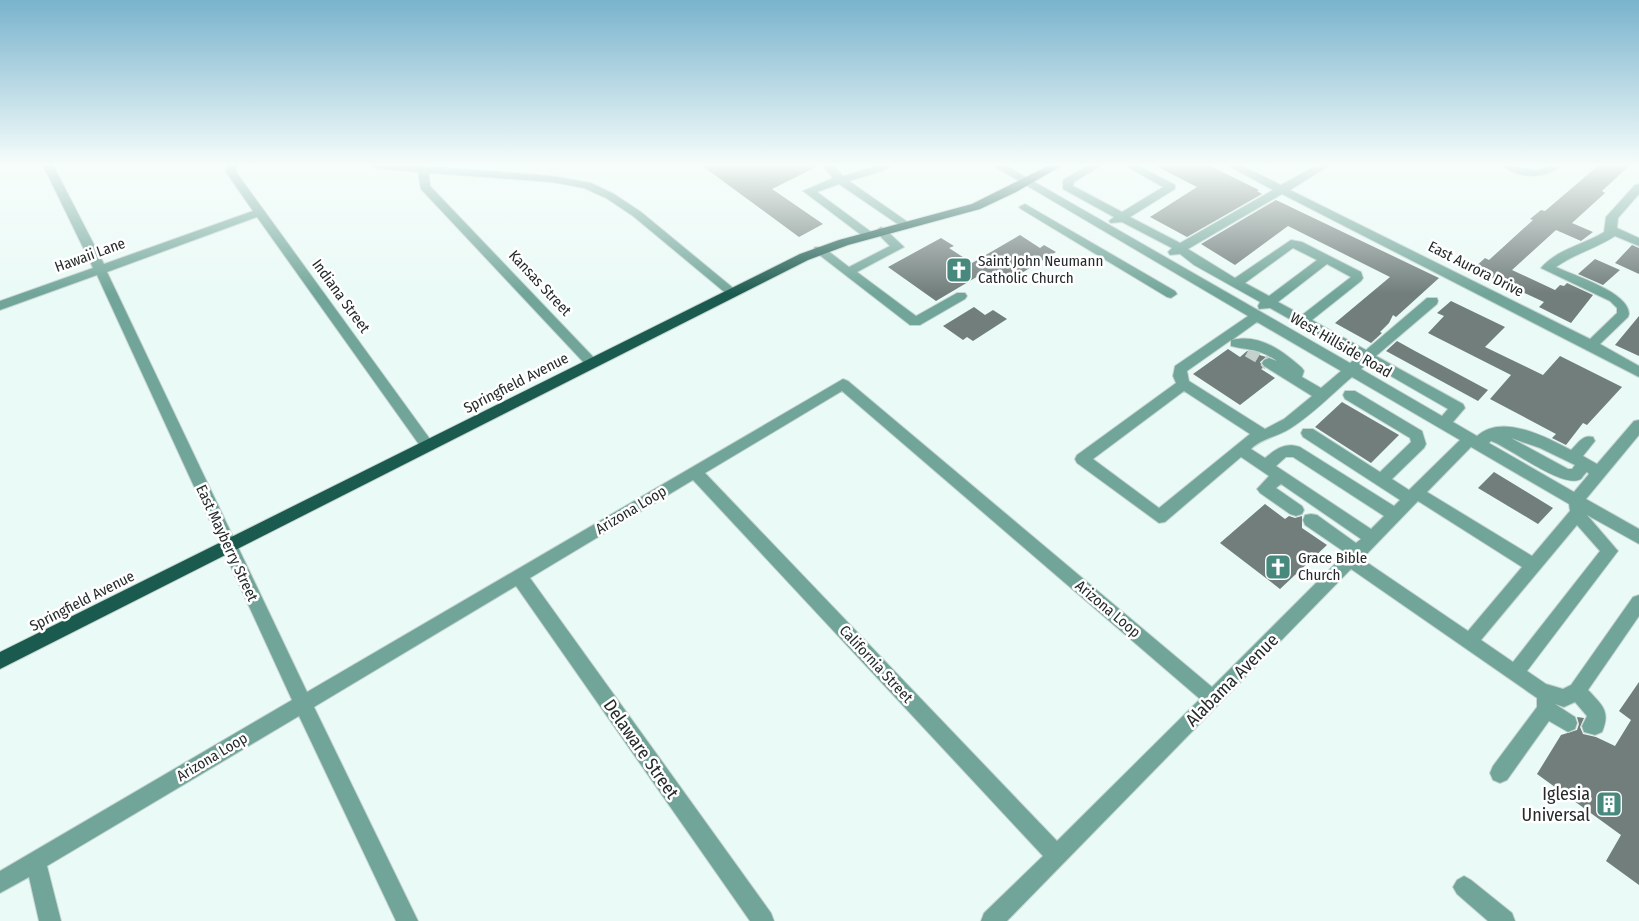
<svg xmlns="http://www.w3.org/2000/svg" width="1639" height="921" font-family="'Fira Sans Condensed',sans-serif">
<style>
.building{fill:#717e7b}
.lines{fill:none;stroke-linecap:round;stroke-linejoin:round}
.minor-tunnel-far1{stroke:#c3d1cd;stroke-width:12;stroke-dasharray:12 6;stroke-linecap:butt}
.minor-tunnel{stroke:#c3d1cd;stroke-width:15;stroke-dasharray:15 8;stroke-linecap:butt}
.minor-casing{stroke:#c7d5d1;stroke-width:2}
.major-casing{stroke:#c7d5d1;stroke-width:2}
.minor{fill:#71a599;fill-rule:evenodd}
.major{fill:#1b5a4f;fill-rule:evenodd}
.labels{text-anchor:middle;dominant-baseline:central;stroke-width:5;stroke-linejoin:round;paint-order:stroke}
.street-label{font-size:15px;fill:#252b2a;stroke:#fff}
.poi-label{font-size:15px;fill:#252b2a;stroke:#fff;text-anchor:start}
.near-street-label{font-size:18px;fill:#252b2a;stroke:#fff}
.near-poi-label{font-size:18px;fill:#252b2a;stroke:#fff;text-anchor:end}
</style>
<rect width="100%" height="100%" fill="#eafaf6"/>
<!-- building -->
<path class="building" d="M701 165H820L772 189 823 224 799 237Z
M1154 165H1208L1259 190 1257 191 1262 194 1187 237 1150 217 1197 187Z
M1599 165H1630L1602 191 1605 193 1572 223 1593 232 1581 241 1556 230 1512 270 1555 290 1560 285 1564 286 1567 283 1593 295 1571 323 1539 307 1544 302 1473 269 1485 258 1489 260 1533 220 1530 219 1541 210 1545 211Z
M1276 200 1439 278 1396 317 1393 315 1389 323 1380 332 1382 333 1371 343 1335 323 1390 277 1288 226 1235 265 1201 244Z
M1020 235 1040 248 1044 245 1056 252 1004 284 985 272 936 301 888 267 941 238 954 246 949 248 972 263Z
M1632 245 1639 248V274L1615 263Z
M1595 259 1620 270 1603 285 1578 274Z
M1451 301 1505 327 1485 347 1543 375 1560 356 1622 387 1587 425 1583 423 1566 445 1552 438 1556 434 1490 399 1511 375 1428 333 1444 316 1437 313Z
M974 307 985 315 993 310 1007 319 973 341 967 337 963 340 943 326Z
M1639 316V356L1615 345Z
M1397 341 1415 351 1488 390 1478 401 1386 351Z
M1228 349 1240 357 1247 351 1266 357 1260 362 1263 368 1261 369 1275 378 1240 405 1193 374Z
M1342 402 1399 435 1371 463 1315 427Z
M1494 472 1553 508 1538 524 1478 488Z
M1265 504 1285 519 1289 516 1295 518 1302 516V528L1327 545 1280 589 1220 543Z
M1639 682V885L1606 861 1621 835 1537 774 1561 735 1577 730 1579 724 1577 717 1584 718 1580 727 1583 734 1596 737 1615 746 1631 720 1619 711Z"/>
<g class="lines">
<!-- minor-tunnel-far1 -->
<path class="minor-tunnel-far1" d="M1248 351 1268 363"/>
<!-- minor-tunnel -->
<path class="minor-tunnel" d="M1266 361 1269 363"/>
<defs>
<path id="minor" d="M43 165H53L104 264 253 211 226 172 227 165H237L236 172 435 446 433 450H423L257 217 107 272 307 692 843 379 848 381 1212 687 1346 553 1305 525 1303 520 1305 515 1311 514 1317 515 1356 543 1361 539 1281 484 1276 488 1302 506 1304 510 1302 514 1296 516 1290 514 1260 493 1257 489 1269 476 1241 457 1165 522 1159 523 1077 463 1075 459 1077 455 1176 383 1173 376 1175 366 1248 316 992 165H1005L1350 363 1357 357 1270 308 1259 309 1258 306 1260 302 1194 265 1180 254 1170 255 1168 252 1172 248 1122 222 1111 223 1109 221 1114 217 1063 189V180L1089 165H1102L1074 182 1073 186 1122 212 1163 187 1124 165H1137L1175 185V189L1130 217 1180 243 1273 190 1227 165H1240L1281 185 1317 165H1330L1290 190 1590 339 1617 313V308L1610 301 1541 268C1557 249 1583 245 1604 232L1606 217 1635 185 1639 184V194L1618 218 1617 228 1639 238V246L1615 236C1595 249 1576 253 1556 267 1575 276 1629 292 1629 314L1628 317 1600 344 1639 366V377L1282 194 1188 249 1235 278 1291 240 1302 242 1361 272 1363 278 1361 281 1312 320 1366 350 1427 298H1437L1438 301 1437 304 1376 356 1463 404 1465 408 1453 422 1477 436C1502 413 1546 437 1571 450 1578 443 1583 434 1593 437L1595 441 1583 456 1597 464 1634 421 1639 420V435L1586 499 1639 529V544L1587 515 1618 551 1527 671 1546 684 1563 689 1571 685 1633 597 1639 595V616L1588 690C1602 705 1611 711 1602 732L1595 735 1584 732 1582 726 1587 716 1575 702 1564 707 1555 704 1575 717 1577 723 1575 729 1568 732 1549 721 1507 780 1500 783 1493 780 1490 773 1493 766 1537 707V698L1351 569 1007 921H981L984 913 1043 856 693 480 530 578 771 913 774 921H750L516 586 314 707 418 921H396L299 716 47 866 61 921H39L29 877 0 893V871L292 700 97 275 0 310V301L93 268ZM1293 248 1317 260 1269 296 1245 283ZM1327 264 1351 277 1302 315 1278 302ZM1257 322 1341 371 1321 388 1302 377 1304 371 1302 368C1283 351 1259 333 1232 340ZM1231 340V346C1251 351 1258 348 1277 361L1269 358 1264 360 1262 363 1264 366 1312 396 1284 419 1265 429 1189 381 1187 371ZM1368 363 1448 409 1442 416 1361 369ZM1352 377 1460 440 1409 490 1392 479 1424 448 1426 444 1422 431 1355 391H1345L1343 395 1345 399 1410 438 1411 442 1380 472 1313 429H1303L1301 433 1303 437 1400 500 1394 506 1300 447C1285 442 1276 449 1265 458L1251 449C1262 438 1278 437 1291 428 1313 414 1332 394 1352 377ZM842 391 1200 699 1057 841 705 473ZM1184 391 1250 434 1159 508 1093 459ZM1511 438 1540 448 1575 465 1572 469H1568ZM1491 441C1509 447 1564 490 1581 479 1582 478 1585 473 1587 472L1589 474 1574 492 1489 443ZM1471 447 1569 504 1570 511 1532 556 1427 492ZM1286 457H1293L1384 516 1371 529 1276 466ZM1418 501 1522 567 1468 631 1362 559ZM1577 525 1600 551 1513 662 1481 640Z
M370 165H414L552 176 591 183 614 194 641 212 738 292 732 296 728 295 633 216 606 198 584 188 552 182 429 173 430 186 599 363 597 366H587L421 189 418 172 375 168Z
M822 165H833L843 176 879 165H893L882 171 849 181 912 225 906 229 902 227 839 184 817 192 874 234 872 237H864L803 191 833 178Z
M1502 165C1514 165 1528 171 1537 170 1546 169 1552 165 1561 165 1546 180 1517 179 1502 165Z
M1025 204 1175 291 1177 294 1171 298 1167 297 1021 209 1019 207Z
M881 227 885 229 904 247 857 272 916 316 957 293H965L967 296 965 299 920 325H910L813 250 815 247H823L849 267 890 246 875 231Z
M1464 876 1471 880 1512 913 1515 921H1488L1457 894 1453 887 1457 880Z"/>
<path id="major" d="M1050 165H1063L1016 192 980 209 848 245 808 260 0 669V652L800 254 839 240 972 204Z"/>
</defs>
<!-- minor casing -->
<use href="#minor" class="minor-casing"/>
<!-- major casing -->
<use href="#major" class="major-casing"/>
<!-- minor -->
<use href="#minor" class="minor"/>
<!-- major -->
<use href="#major" class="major"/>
</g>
<!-- sky -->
<linearGradient id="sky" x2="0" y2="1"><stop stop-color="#79b3cd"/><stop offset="0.56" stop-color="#f6fdfb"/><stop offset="1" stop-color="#f6fdfb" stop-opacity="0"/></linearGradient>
<rect width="1639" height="294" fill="url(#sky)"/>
<!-- icons -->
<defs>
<symbol id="church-square" viewBox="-11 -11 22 22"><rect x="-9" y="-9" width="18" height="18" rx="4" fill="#478a7d" stroke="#fff"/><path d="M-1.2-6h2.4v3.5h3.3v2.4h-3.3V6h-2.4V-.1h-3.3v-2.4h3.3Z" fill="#fff"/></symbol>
<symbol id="building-square" viewBox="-11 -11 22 22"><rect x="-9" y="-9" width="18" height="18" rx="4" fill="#478a7d" stroke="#fff"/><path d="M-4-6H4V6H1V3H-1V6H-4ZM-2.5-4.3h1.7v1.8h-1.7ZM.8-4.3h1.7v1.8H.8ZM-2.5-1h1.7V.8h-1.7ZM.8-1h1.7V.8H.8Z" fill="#fff"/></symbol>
</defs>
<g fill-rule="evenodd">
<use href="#church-square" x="944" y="255" width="30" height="30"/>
<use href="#church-square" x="1263" y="552" width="30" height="30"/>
<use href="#building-square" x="1594" y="789" width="30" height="30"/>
</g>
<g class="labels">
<!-- street labels -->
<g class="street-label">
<text transform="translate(90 255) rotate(-20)">Hawaii Lane</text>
<text transform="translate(1476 269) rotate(27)">East Aurora Drive</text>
<text transform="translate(540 283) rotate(47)">Kansas Street</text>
<text transform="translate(341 296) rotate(54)">Indiana Street</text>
<text transform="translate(1341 345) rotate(30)">West Hillside Road</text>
<text transform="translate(516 383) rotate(-27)">Springfield Avenue</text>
<text transform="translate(631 510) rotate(-31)">Arizona Loop</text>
<text transform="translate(227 543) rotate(65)">East Mayberry Street</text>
<text transform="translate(82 601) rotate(-27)">Springfield Avenue</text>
<text transform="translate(1108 609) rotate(40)">Arizona Loop</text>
<text transform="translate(876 664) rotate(47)">California Street</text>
<text transform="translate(212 757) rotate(-31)">Arizona Loop</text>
</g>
<!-- poi labels -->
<g class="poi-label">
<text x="978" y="261">Saint John Neumann<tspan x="978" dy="17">Catholic Church</tspan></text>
<text x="1298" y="558">Grace Bible<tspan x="1298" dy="17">Church</tspan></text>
</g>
<!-- near-street labels -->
<g class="near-street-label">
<text transform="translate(1232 680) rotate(-45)">Alabama Avenue</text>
<text transform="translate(641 749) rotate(55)">Delaware Street</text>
</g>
<!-- near-poi labels -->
<g class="near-poi-label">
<text x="1590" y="794">Iglesia<tspan x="1590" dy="21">Universal</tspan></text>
</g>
</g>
</svg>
